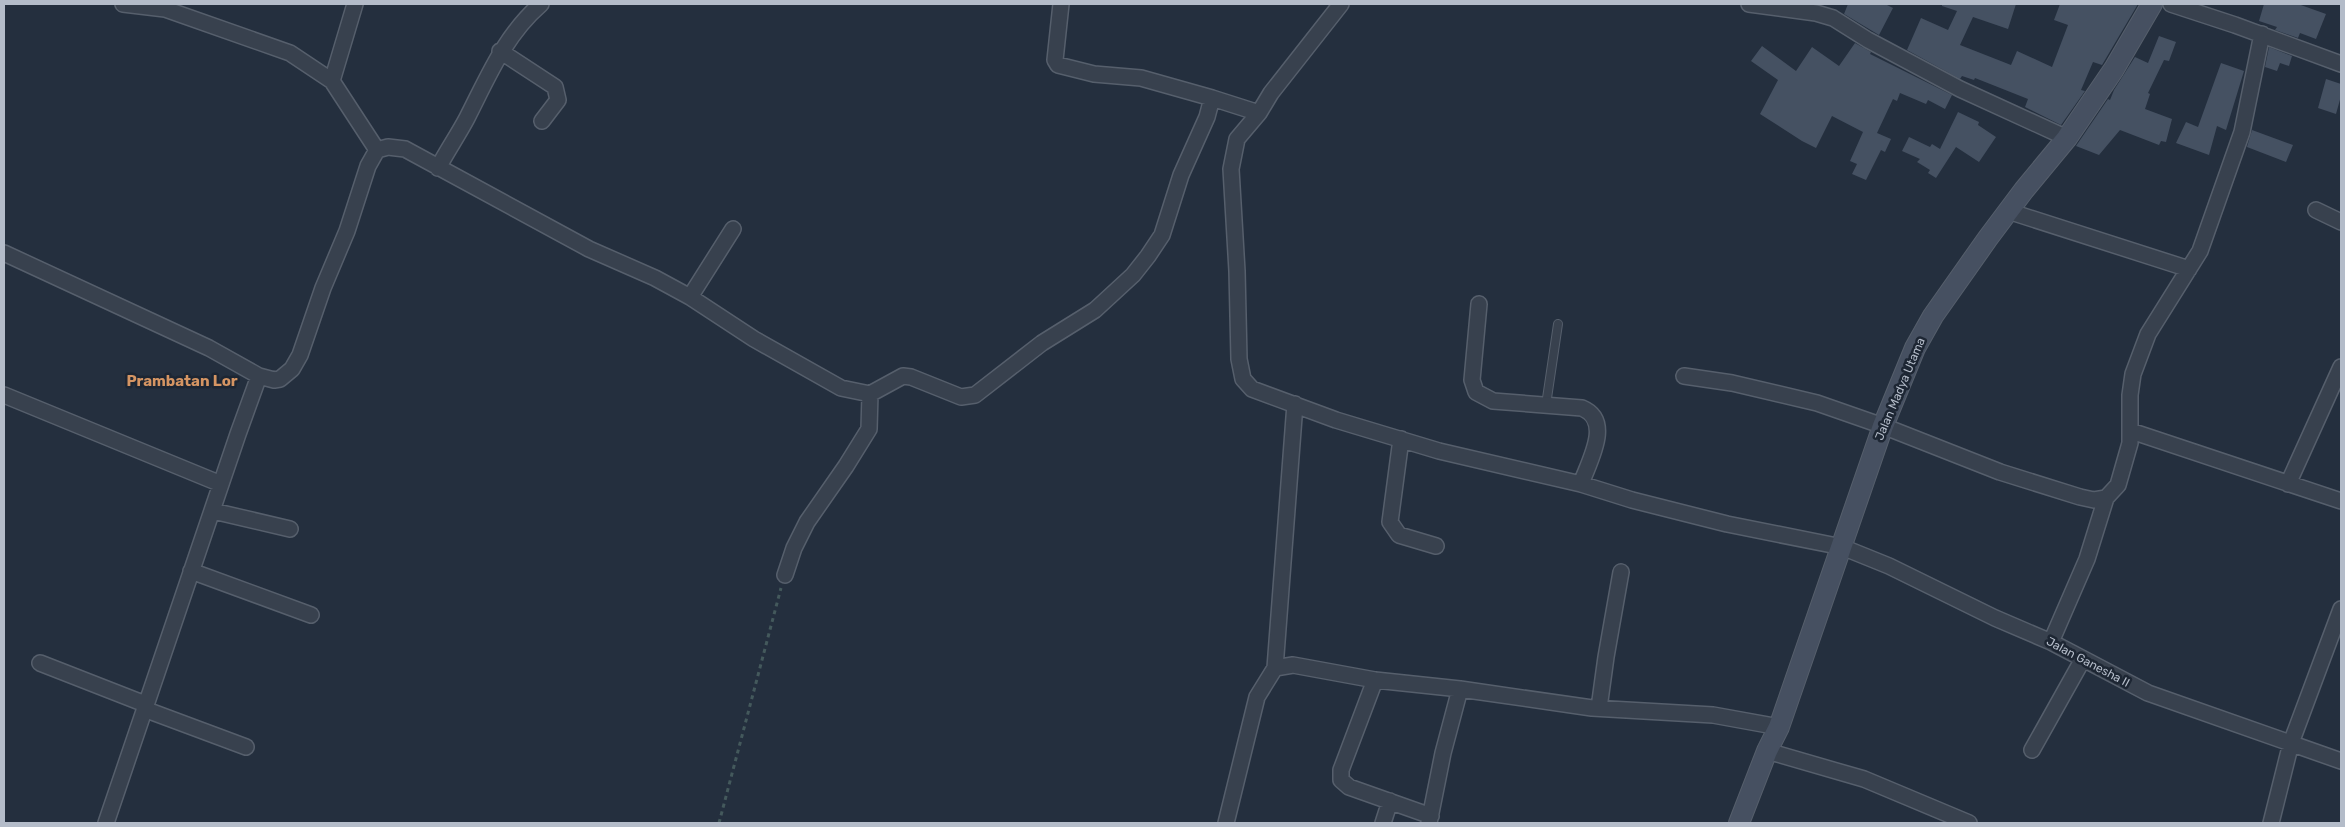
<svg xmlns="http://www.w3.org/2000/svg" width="2345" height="827" font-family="Rubik,sans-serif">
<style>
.building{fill:#455162}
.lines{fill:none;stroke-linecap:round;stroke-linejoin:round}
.lane-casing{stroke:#565f6c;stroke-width:10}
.street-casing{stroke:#565f6c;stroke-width:18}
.secondary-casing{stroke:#565f6c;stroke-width:22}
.path{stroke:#44595c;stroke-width:3;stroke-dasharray:4 4;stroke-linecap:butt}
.lane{stroke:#38414e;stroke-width:8}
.street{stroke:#38414e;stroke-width:15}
.secondary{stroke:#465061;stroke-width:20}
.labels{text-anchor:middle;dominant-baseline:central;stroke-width:5;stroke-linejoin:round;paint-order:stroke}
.street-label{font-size:12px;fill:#b4bcc9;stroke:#1d2633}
.quarter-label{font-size:15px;font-weight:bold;fill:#d59563;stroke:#1d2633}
</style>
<rect width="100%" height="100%" fill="#242f3e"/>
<!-- building -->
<path class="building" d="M1848 4H1885L1893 8 1879 35 1844 14Z
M1942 4H2016L2008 29 1973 17 1960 45 2011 65 2017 51 2052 67 2068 25 2054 20 2060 4H2138L2102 65 2093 62 2081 90 2085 91 2061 125 2025 107 2028 99 1975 78 1974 80 1962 76 1960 79 1907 50 1921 18 1948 30 1957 11 1942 6Z
M2264 4H2298L2326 14 2316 39 2300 33 2298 38 2275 30 2277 27 2259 21Z
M2159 36 2176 42 2169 61 2164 60 2148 93 2150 94 2145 109 2172 119 2166 142 2161 141 2159 145 2120 130 2099 155 2076 146 2108 99 2110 100 2114 90 2135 57 2148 63Z
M1855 43 1871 52 1870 54 1952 95 1945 109 1928 100 1926 104 1900 93 1897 101 1893 99 1877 133 1891 139 1885 152 1881 150 1866 180 1852 174 1857 164 1850 161 1863 132 1832 116 1816 148 1802 141 1760 114 1778 80 1751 61 1762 46 1796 71 1812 47 1839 66Z
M2269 47 2292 56 2289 66 2280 63 2277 71 2265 67Z
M2221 63 2244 71 2226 130 2217 126 2209 155 2176 143 2186 122 2198 127Z
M2326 79 2341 84V96L2336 114 2318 108Z
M1958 112 1979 122 1978 125 1996 137 1979 162 1956 147 1936 178 1928 173 1930 170 1917 162 1920 159 1902 151 1909 137 1930 147 1932 144 1940 149Z
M2252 130 2293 145 2286 162 2247 147Z"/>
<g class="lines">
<defs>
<path id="lane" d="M1546 405 1558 324"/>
<path id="street" d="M123 4 165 9 290 53 332 81 377 150
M1061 4 1055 60 1058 65 1094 74 1141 78 1212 98
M1749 4 1816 13 1833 18 1868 40 1960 89 2067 138
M2171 4 2235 25 2341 64
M500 51 555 87 558 100 542 121
M332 81 355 4
M1259 113 1271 93 1341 4
M438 168C447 151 458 135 467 118 488 77 505 35 541 4
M2316 210 2341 222
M2008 211 2189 269
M4 253 209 348 259 376 274 380 280 379 292 369 300 355 323 288 347 231 368 166 377 150 388 147 405 149 589 249 655 278 690 297 754 339 841 388 870 394 903 376 911 377 961 397 975 395 1042 343 1095 310 1133 275 1148 256 1162 235 1181 175 1207 117 1212 98 1259 113 1237 139 1231 169 1237 271 1239 359 1243 379 1252 389 1336 420 1439 451 1581 484 1632 500 1727 524 1842 547 1889 566 1995 618 2051 642 2148 693 2341 761
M690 297 733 229
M1479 304 1472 380 1476 392 1493 401 1582 408C1613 421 1589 461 1581 484
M1684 376 1732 383 1817 403 1883 426 2000 472 2080 497 2094 500 2106 498 2118 485 2130 443V395L2133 374 2148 334 2200 251 2242 132 2262 34
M4 395 221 484
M2131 431 2341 501
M1401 439 1390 522 1399 535 1436 546
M2288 484 2341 367
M213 511 290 529
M191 571 311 615
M785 575 794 548 807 522 846 466 869 429 870 394
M2051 642 2087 559 2106 498
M40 663 145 704
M1275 668 1295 404
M1375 680 1341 770V780L1349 787 1431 816
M1599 708 1606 657 1621 572
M144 709 246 747
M2032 750 2083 659
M1767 751 1864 779 1969 823
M106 823 238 434 259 376
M1226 823 1257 697 1275 668 1293 665 1375 680 1460 689 1592 708 1713 715 1779 727
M1383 823 1390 801
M1429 823 1443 753 1460 689
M2271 823 2291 743 2341 609"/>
<path id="secondary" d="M1739 823 1767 751 1779 727 1883 426 1915 348 1933 316 1988 238 2024 190 2067 138 2114 69 2152 4"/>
</defs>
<!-- lane casing -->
<use href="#lane" class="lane-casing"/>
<!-- street casing -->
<use href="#street" class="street-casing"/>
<!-- secondary casing -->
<use href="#secondary" class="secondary-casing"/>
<!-- path -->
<path class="path" d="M719 823 781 588"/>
<!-- lane -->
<use href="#lane" class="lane"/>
<!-- street -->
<use href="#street" class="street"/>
<!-- secondary -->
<use href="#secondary" class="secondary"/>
</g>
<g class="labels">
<!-- street labels -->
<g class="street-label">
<text transform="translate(1900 389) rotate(-67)">Jalan Madya Utama</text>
<text transform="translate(2088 662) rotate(28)">Jalan Ganesha II</text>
</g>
<!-- quarter labels -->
<g class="quarter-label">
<text x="182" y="381">Prambatan Lor</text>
</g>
</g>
<!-- border -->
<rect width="2345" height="827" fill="none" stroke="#b4bcc9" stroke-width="10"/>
</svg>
